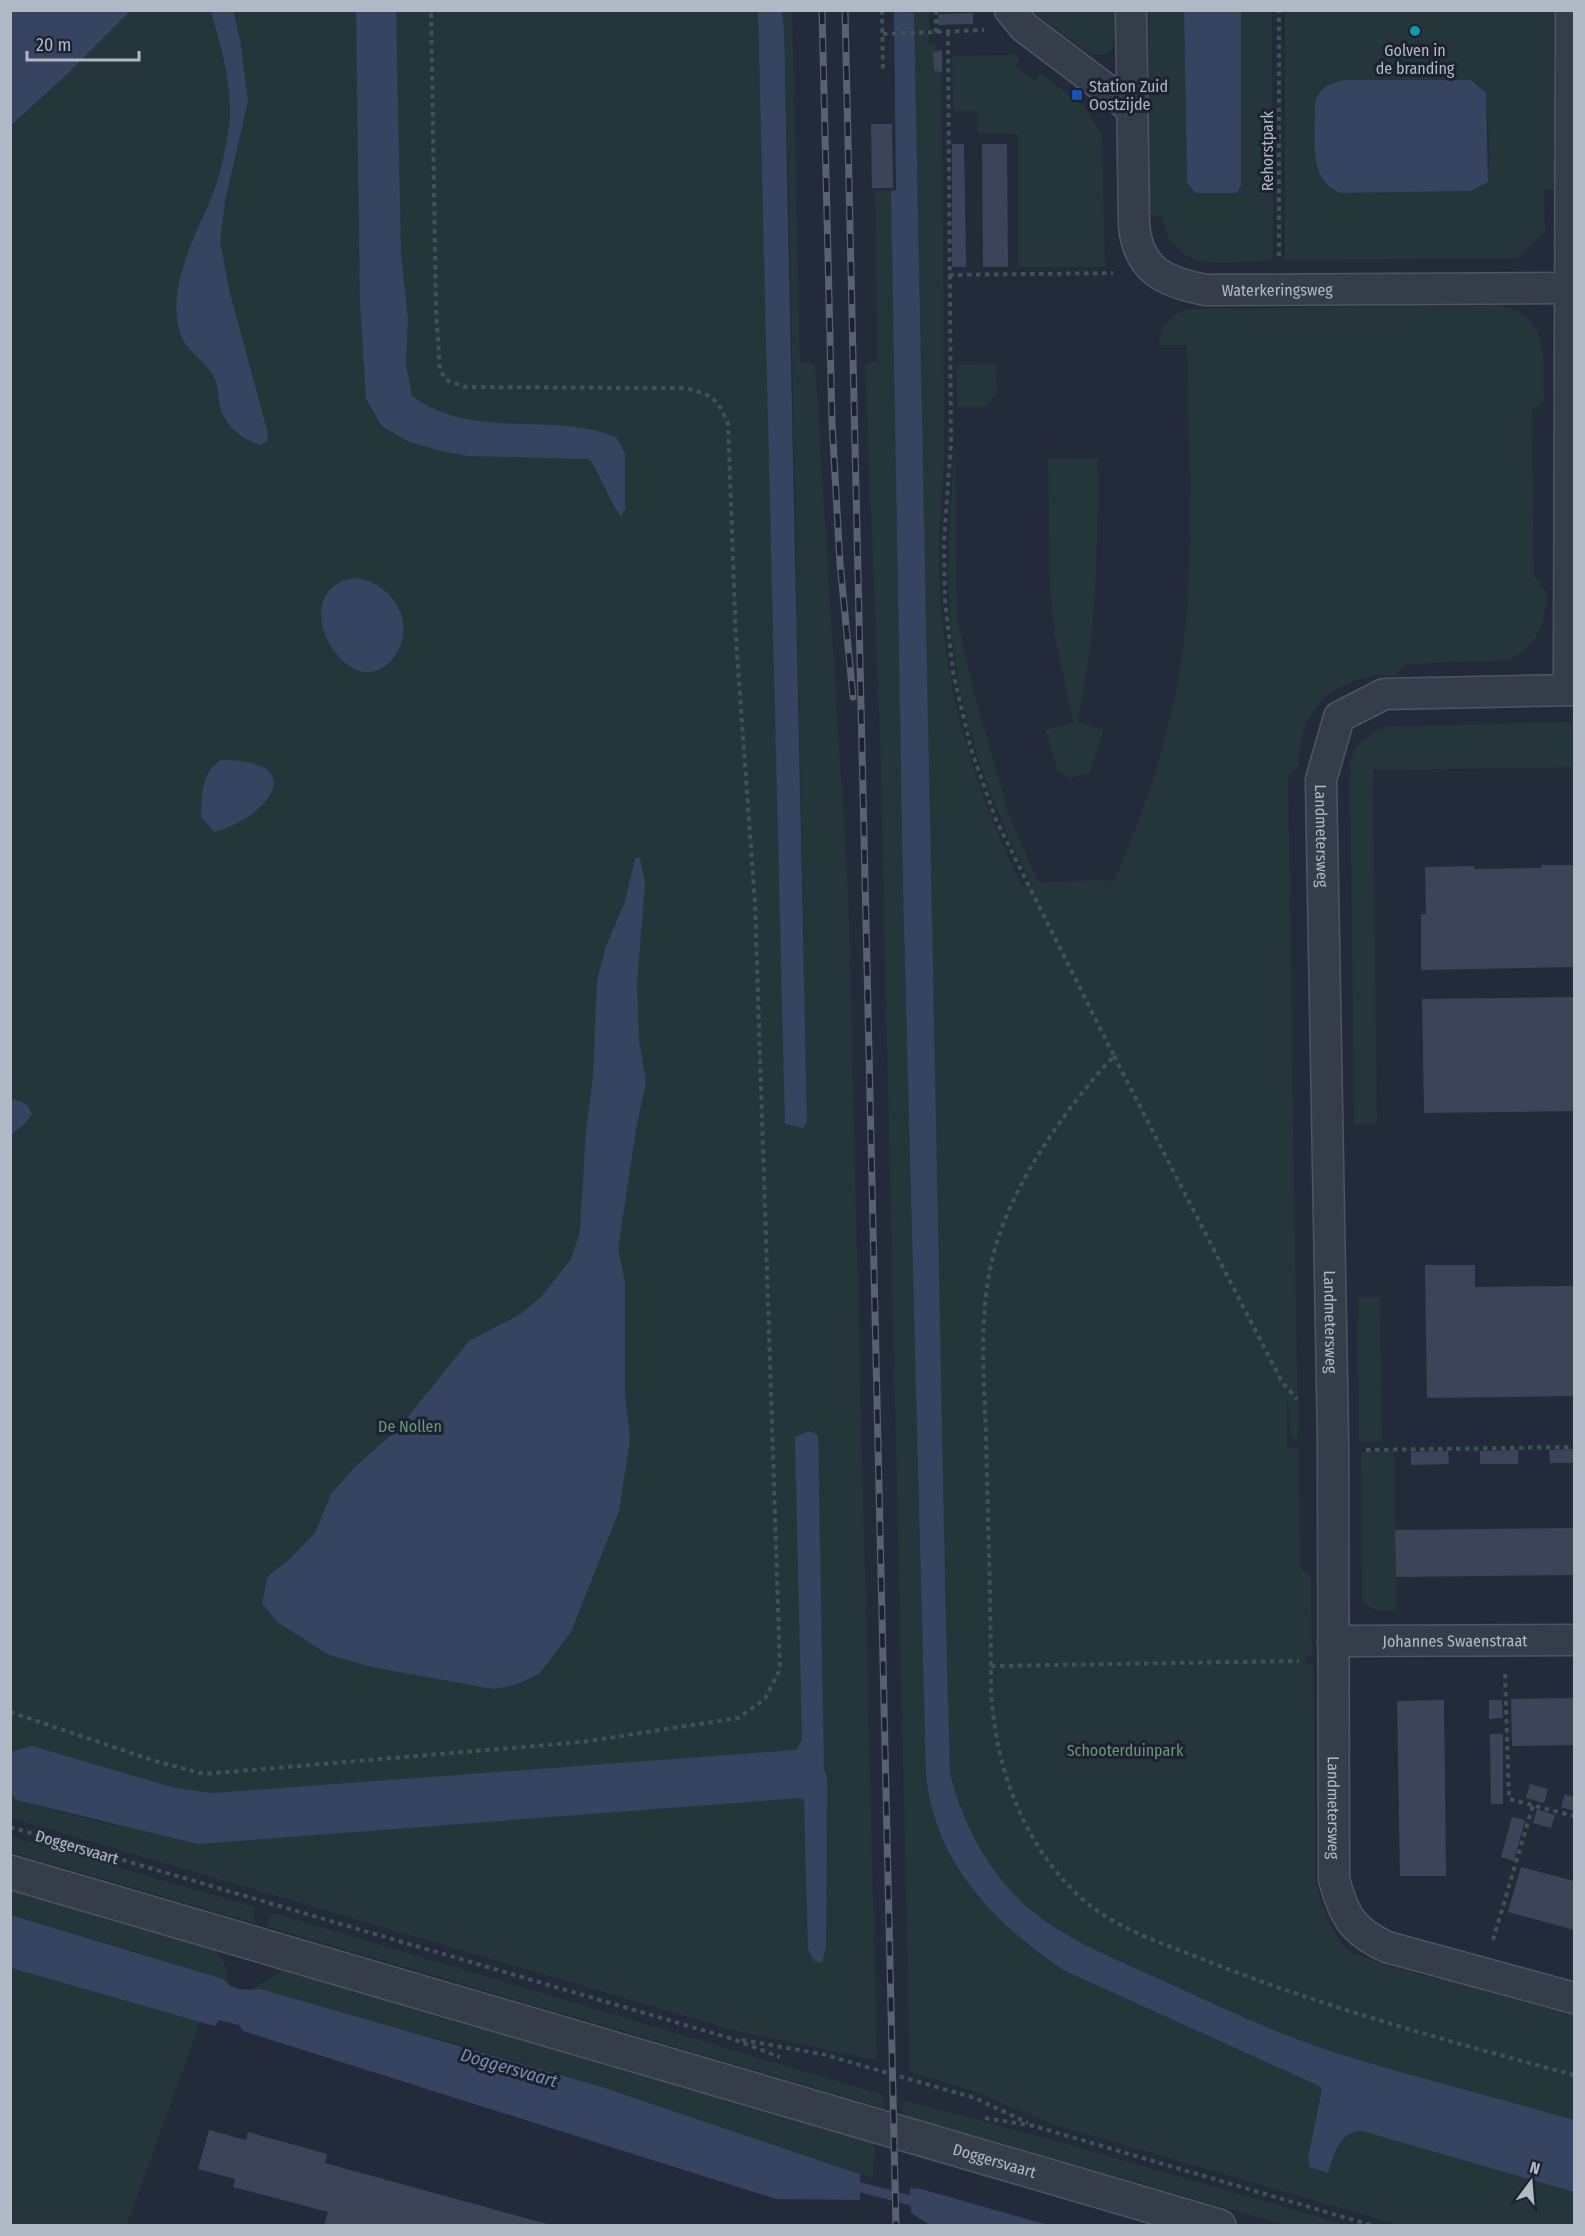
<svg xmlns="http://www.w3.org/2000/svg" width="1585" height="2236" font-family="'Fira Sans Condensed',sans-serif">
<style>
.green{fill:#25363b;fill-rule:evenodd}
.water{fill:#364461}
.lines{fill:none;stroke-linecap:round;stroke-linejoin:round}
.stream{stroke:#364461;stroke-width:10}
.building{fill:#3c4557}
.minor-casing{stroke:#4e5562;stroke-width:33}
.tertiary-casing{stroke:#4e5562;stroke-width:36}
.path{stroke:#3f5255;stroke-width:4;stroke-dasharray:4.5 4.5;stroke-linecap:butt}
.minor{stroke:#363d4a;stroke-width:30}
.tertiary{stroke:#363d4a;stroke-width:33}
.rail-casing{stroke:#586071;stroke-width:7}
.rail{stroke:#1c222f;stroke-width:4.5;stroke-dasharray:14;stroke-linecap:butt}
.culture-dot{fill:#0f9aa8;stroke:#1c222f;stroke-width:2}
.transit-dot{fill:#1a4fb4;stroke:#1c222f;stroke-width:2}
.labels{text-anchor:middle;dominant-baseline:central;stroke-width:6;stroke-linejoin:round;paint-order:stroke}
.poi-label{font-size:16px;fill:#b1b8c6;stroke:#1c222f}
.street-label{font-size:16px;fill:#b1b8c6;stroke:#1c222f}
.park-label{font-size:16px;fill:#699778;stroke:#1c222f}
.water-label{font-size:18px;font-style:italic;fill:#7a8bae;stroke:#1c222f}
</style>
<rect width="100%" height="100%" fill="#232a3a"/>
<!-- green -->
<path class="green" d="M11 11H758L768 415 802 1128 807 1122 789 196 782 11H792L800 363H815L848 888 877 2060 737 2031 11 1818V1793L16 1800 126 1829 11 1790ZM398 143 401 254 408 319 406 364 412 396 440 413 461 418 405 411Z
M914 11H929V44H936L934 70 940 72 941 75C943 198 944 320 944 442 945 482 938 521 939 560 941 678 970 780 1022 886L1032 885C987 798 953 701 949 602 946 548 952 496 955 442L957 618 975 697 1009 815 1038 882 1114 880C1153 793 1180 704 1187 609 1194 522 1188 432 1187 345H1159C1159 325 1172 314 1189 309L1500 305C1550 319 1543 356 1544 399L1532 411 1534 577 1546 591C1547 624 1538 646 1507 660L1404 664 1396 675C1340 673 1297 706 1299 765L1288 776 1298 1440 1295 1441 1291 1436 1287 1397V1447L1298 1448 1300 1568 1311 1577 1312 1657H1306V1664L1313 1665 1316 1883C1322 1905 1331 1933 1348 1950 1354 1956 1433 1980 1442 1979 1445 1979 1451 1975 1455 1974L1479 1981 1488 1992 1574 2016V2160L1046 1936 943 1807 918 914 931 888Z
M1032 11H1114C1115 25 1120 47 1105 55L1090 54Z
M1149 11H1184L1187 182 1195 193H1237L1241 186V11H1272L1273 260C1226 262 1173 276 1162 216L1150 215Z
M1285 11H1553L1555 189 1544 190 1545 232 1518 258 1285 260ZM1344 80H1470C1476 82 1481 86 1484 92 1488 99 1491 167 1488 175 1485 184 1480 188 1472 191L1341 193 1332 190 1324 183 1333 82Z
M1015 55 1020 58 1015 67 1035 81 1040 73 1084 106 1102 135 1105 267H1018V134L978 133 977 111H953L952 56Z
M875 190 891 191 903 888 926 1776C935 1862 994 1923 1063 1970L1317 2085 1322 2089 1308 2158 1309 2167 1327 2173C1335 2155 1339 2131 1362 2131L1574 2192V2225H1399L1049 2123 977 2092 910 2072 880 733 865 363 878 362Z
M996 364 997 394 985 407H958L956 365Z
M1098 458C1097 549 1098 634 1077 723L1103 730 1090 773 1069 778 1057 770 1046 730 1073 723 1055 636 1050 592 1048 459Z
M1574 722V767L1373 770 1377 1124H1354L1350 763C1357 742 1366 736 1386 727Z
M1358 1297H1380L1382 1441 1359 1442Z
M1394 1450 1396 1610H1375L1362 1601 1361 1452Z
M10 1836 254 1907V1923L11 1852Z
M10 1889 216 1950 226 1967 229 1985 131 1950 11 1915Z
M273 1913 883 2095 884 2108 265 1926Z
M10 1968 200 2022 127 2225H11Z
M284 1970 874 2140 873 2178 599 2086 444 2040 248 1991Z
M903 2100 1045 2138 1346 2225H1286L909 2117 902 2114Z"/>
<!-- water -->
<path class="water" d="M11 10H130V11L64 77 11 125Z
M211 11H233L240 39 248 101 225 201 220 241 229 289 268 434 267 441 260 445C244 440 227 428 221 410 218 400 219 389 215 379 207 361 186 352 180 333 165 283 200 230 216 185 222 167 226 146 229 127 234 90 221 46 211 11Z
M356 11H396L401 254 408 319 406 364 412 396C476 442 549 410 616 437L625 453V509L621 517C608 498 602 477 589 459L468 456 441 451 409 442 382 426 366 399 360 302Z
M758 11H782L784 31 807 1122 803 1128 785 1124Z
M894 11 914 13 946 1631 950 1773C961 1820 988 1872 1025 1905 1063 1939 1113 1958 1159 1979 1219 2006 1280 2036 1343 2055 1420 2079 1498 2098 1574 2120V2192L1362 2131C1339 2131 1334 2155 1328 2173L1309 2167 1308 2158 1322 2089 1317 2085 1063 1970C994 1923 935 1863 926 1776L903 888 891 191 896 190Z
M1184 11H1241V186L1237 193H1195L1187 182Z
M1344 80H1471L1486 93 1488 182 1472 191 1341 193C1306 183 1316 131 1315 103 1319 88 1329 83 1344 80Z
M354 578C393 581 419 625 393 658 350 713 279 591 354 578Z
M221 760C312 760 269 817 214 832L201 817C202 796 201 772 221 760Z
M635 858H640L645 884 637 983 639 1041 646 1082 636 1129 618 1249 625 1281V1394L630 1440 619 1511 571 1632 539 1674 515 1685 493 1689 372 1667 329 1655 277 1622 262 1603 268 1576 291 1558 315 1533 331 1494 356 1466 399 1428 469 1341 519 1315 541 1297 571 1259 580 1232 586 1130 593 1077 597 981 606 946 625 902Z
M11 1099C22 1101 28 1103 32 1114L24 1125 11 1134Z
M809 1431 818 1435 824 1769 827 1777 826 1947 822 1963 814 1961 808 1949 804 1800 800 1798 198 1844 16 1800 11 1793V1752L32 1746 175 1788 213 1793 796 1750 802 1740 795 1437Z
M11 1915 223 1979C231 1990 248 1991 260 1989L599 2086 860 2174V2200L776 2199 243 2031 239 2025 219 2020 215 2026 200 2022 11 1968Z
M910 2188 921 2189 1048 2225H930L911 2213Z"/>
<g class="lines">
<!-- stream -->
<path class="stream" d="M847 2184 925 2204"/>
</g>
<!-- building -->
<path class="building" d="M973 13V24L938 25V14Z
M942 50V73L934 70 933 52Z
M871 124H892L893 188H872Z
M952 144H964L966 267H952Z
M982 144H1007L1008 267H983Z
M1542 865H1574V967L1421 970V914H1426L1425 867 1474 866V869L1541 868Z
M1574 997V1111L1424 1113 1422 999Z
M1425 1265H1475V1287L1574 1286V1396L1427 1398Z
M1574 1449V1463H1550L1549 1450Z
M1518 1450V1464H1480V1451Z
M1448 1451 1449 1464 1411 1465V1452Z
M1574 1528V1575L1396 1577 1395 1530Z
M1574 1698V1745L1512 1746 1511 1699Z
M1444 1700 1446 1876H1400L1397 1701Z
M1489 1700H1502L1503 1718 1489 1719Z
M1490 1734H1503V1804H1491Z
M1530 1784 1548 1789 1544 1803 1526 1798Z
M1565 1794 1574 1797V1811L1561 1807Z
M1537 1809 1555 1815 1551 1828 1533 1823Z
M1512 1817 1525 1820 1514 1861 1501 1857Z
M1521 1867 1574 1881V1930L1508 1912Z
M209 2130 246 2140 248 2132 327 2154 325 2163 555 2226H324L328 2212 233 2187 235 2179 198 2169Z"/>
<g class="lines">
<defs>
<g id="minor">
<path d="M1010 10 1024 27 1131 108"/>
<path id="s2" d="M1131 10 1134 225C1138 270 1164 282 1206 290L1574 288"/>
<path d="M1569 690 1571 10"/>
<path id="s3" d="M1574 690 1384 694 1339 717 1321 780 1333 1438 1334 1879C1344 1916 1352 1931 1387 1947L1574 1998"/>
<path id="s4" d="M1333 1641 1574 1640"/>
</g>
<g id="tertiary">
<path id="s5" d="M10 1872 1219 2226"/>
</g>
</defs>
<!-- minor casing -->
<use href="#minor" class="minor-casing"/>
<!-- tertiary casing -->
<use href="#tertiary" class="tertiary-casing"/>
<!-- path -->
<g class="path">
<path d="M882 10 883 71"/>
<path d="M936 10V33"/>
<path d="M948 32 951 442 944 542 945 600 953 672 971 749 996 820 1114 1056C1066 1107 1012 1184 994 1252 978 1312 984 1376 986 1437 988 1522 991 1607 991 1692 996 1768 1022 1842 1078 1895 1114 1929 1162 1943 1207 1961 1327 2008 1450 2042 1574 2075"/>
<path d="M883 34 984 30"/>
<path d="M1279 256V10"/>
<path d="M949 275 1113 273"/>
<path d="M1114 1056 1282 1382 1297 1399"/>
<path d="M1366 1450 1574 1447"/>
<path d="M991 1666 1299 1661"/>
<path d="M1505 1674 1509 1799 1574 1816"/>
<path d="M10 1712 155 1761 204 1774 582 1742 738 1718 765 1699 780 1669 755 903 736 640 728 424C717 397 712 395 685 388L466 387 446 380 440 370 436 310 431 10"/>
<path id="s1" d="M10 1827 733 2039 780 2057"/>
<path d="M1493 1940 1533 1805"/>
<path d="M742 2040 822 2054 975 2098 1028 2123"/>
<path d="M985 2118 1034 2126 1374 2226"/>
</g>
<!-- minor -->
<use href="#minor" class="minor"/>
<!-- tertiary -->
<use href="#tertiary" class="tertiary"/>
<defs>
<path id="rail" d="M822 10 832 422 840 563 853 697
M845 10 896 2226"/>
</defs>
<!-- rail casing -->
<use href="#rail" class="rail-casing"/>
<!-- rail -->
<use href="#rail" class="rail"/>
</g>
<!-- markers -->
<circle class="culture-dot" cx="1415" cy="31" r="6"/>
<rect class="transit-dot" x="1071" y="89" width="12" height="12" rx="3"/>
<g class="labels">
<!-- poi labels -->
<g class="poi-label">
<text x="1415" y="50">Golven in<tspan x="1415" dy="18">de branding</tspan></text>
<text x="1089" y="86" text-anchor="start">Station Zuid<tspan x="1089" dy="18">Oostzijde</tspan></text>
</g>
<!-- street labels -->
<g class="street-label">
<text transform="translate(1267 151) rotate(-90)">Rehorstpark</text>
<text stroke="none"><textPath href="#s2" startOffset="393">Waterkeringsweg</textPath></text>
<text stroke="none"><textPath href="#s3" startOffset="362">Landmetersweg</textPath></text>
<text stroke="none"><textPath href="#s3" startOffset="848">Landmetersweg</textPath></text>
<text stroke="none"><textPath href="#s4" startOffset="122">Johannes Swaenstraat</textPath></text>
<text stroke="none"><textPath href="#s3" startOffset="1334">Landmetersweg</textPath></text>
<text stroke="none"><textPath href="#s1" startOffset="70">Doggersvaart</textPath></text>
<text stroke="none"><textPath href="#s5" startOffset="1026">Doggersvaart</textPath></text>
</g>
<!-- park labels -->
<g class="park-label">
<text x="410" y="1426">De Nollen</text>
<text x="1125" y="1750">Schooterduinpark</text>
</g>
<!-- water labels -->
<g class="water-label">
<text transform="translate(509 2068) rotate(16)">Doggersvaart</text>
</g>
</g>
<!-- border -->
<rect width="1585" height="2236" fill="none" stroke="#b1b8c6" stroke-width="24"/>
<!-- north arrow -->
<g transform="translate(1531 2182) rotate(16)" stroke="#1c222f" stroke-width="4.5" paint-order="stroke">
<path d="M0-4.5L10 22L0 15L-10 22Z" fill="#b1b8c6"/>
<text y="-9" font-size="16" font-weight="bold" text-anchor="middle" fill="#b1b8c6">N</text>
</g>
<!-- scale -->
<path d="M27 51v9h112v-9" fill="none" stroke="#b1b8c6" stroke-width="3"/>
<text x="36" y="51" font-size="18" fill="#b1b8c6" stroke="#1c222f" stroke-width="4.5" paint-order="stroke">20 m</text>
</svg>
